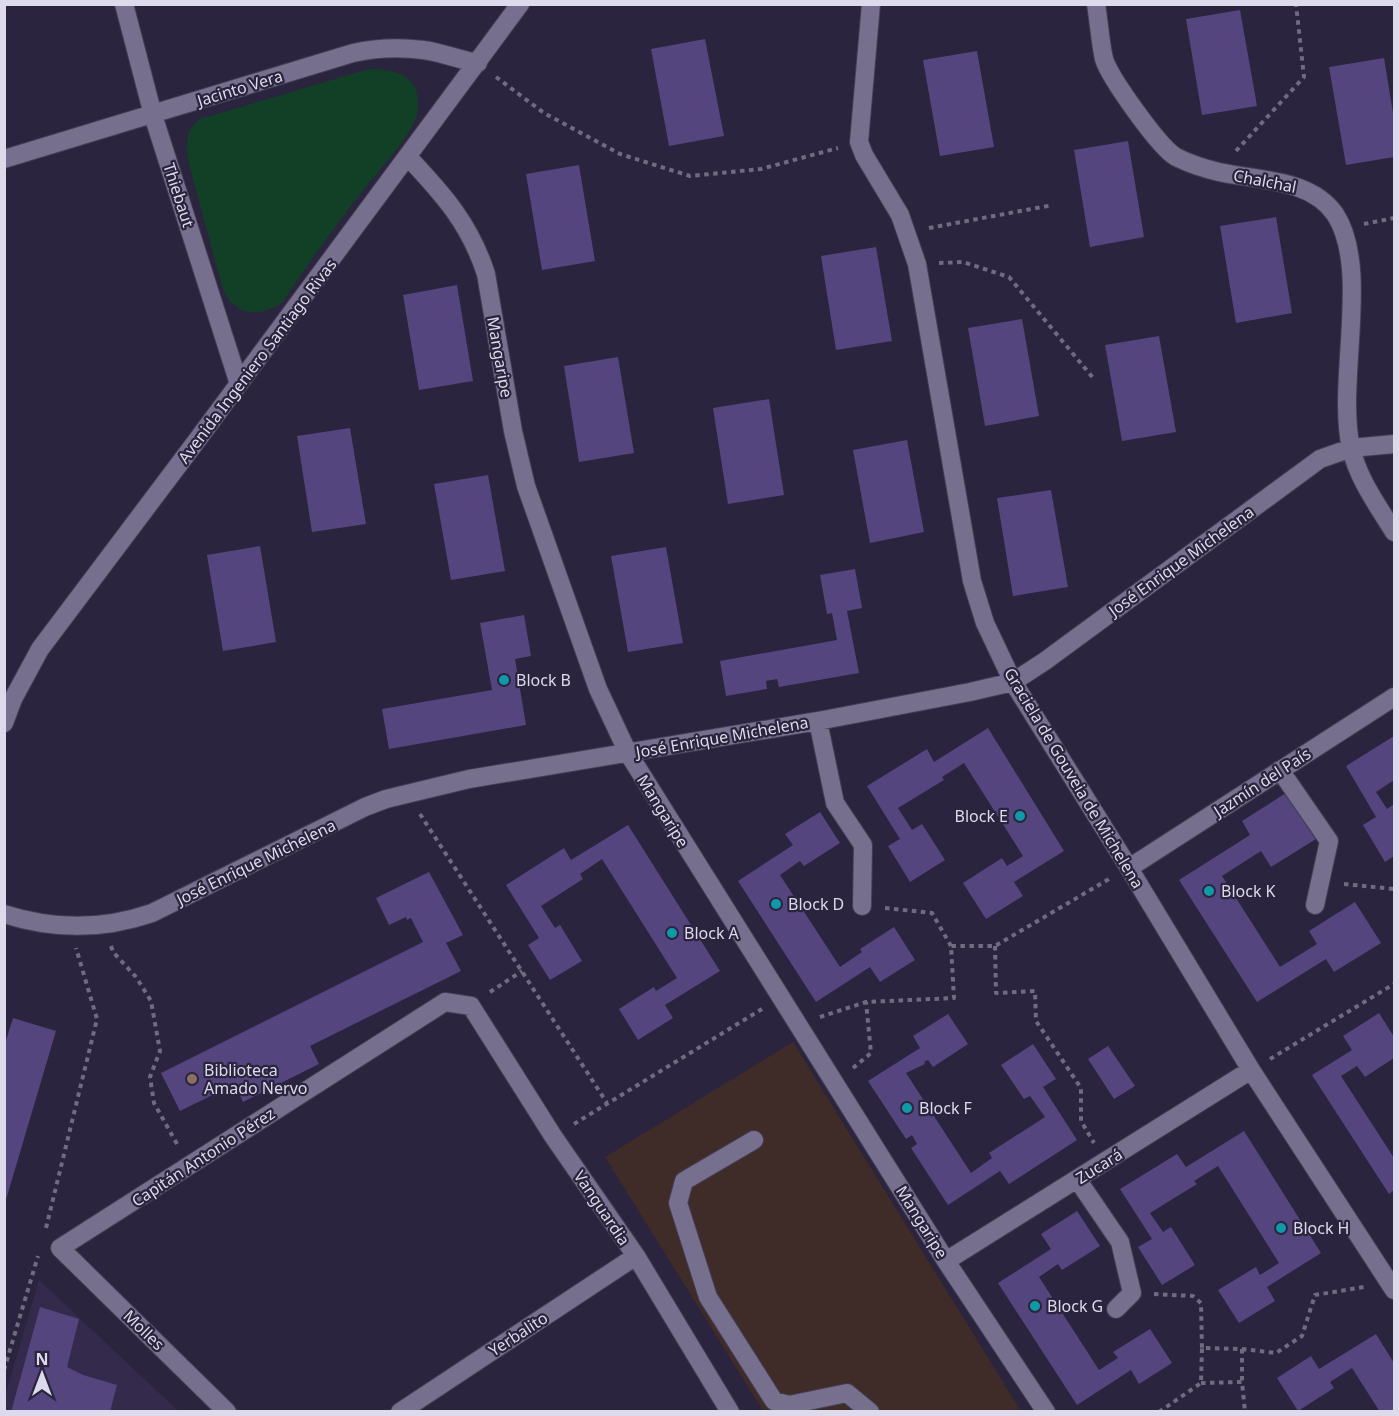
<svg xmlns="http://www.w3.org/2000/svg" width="1399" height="1416" font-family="'Noto Sans',sans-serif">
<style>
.built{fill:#342b4c}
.industrial{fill:#3f2b27}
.green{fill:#114027}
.building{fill:#54457e}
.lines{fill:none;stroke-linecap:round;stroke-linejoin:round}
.minor-casing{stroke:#443e54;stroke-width:20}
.path{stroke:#706b81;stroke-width:4;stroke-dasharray:4.5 4.5;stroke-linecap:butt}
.minor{stroke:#76708e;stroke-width:18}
.culture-dot{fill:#0f9aa8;stroke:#2b243e;stroke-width:2}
.education-dot{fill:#8d6e63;stroke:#2b243e;stroke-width:2}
.labels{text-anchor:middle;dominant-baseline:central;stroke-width:4.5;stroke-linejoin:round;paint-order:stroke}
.street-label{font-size:16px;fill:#dddaeb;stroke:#2b243e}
.poi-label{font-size:16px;fill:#dddaeb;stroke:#2b243e;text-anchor:start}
</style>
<rect width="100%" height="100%" fill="#2b243e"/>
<!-- built -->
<path class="built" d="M39 1280 178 1411H5L4 1400Z"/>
<!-- industrial -->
<path class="industrial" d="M793 1042 1021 1411H763L605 1157Z"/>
<!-- green -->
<path class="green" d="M369 69C396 69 421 76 418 109 415 134 380 168 365 188 336 225 307 264 282 303 258 319 231 314 222 286L189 164C186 147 184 130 200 119Z"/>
<!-- building -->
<path class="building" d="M1240 10 1257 106 1202 115 1186 19Z
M705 39 724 136 669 146 651 49Z
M977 51 994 147 940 156 923 60Z
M1384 58 1394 119V157L1346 165 1329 67Z
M1128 141 1144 237 1090 247 1074 150Z
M579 165 595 261 542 270 526 174Z
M1276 217 1292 313 1236 323 1220 226Z
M876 247 892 341 836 350 821 256Z
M457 285 473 381 419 390 403 295Z
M1022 319 1039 416 985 426 968 328Z
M1159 336 1176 432 1122 441 1105 345Z
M618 357 634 453 579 462 564 366Z
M769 399 784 495 728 504 713 408Z
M350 428 366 524 312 532 297 436Z
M907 440 924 532 870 543 853 450Z
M488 475 505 571 451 580 434 484Z
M1051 490 1068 587 1013 596 997 498Z
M260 546 276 642 223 651 207 555Z
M666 547 683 643 628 652 611 556Z
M855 569 862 608 847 611 859 673 779 687 777 679 766 681 767 689 726 696 720 661 837 640 832 613 827 614 820 575Z
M524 615 531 656 515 659 526 725 389 749 382 709 492 690 480 623Z
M988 728 1064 851 1014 882 1023 896 986 919 963 883 1002 858 1007 866 1023 856 964 763 942 777 944 780 898 808 912 830 922 824 945 860 910 882 888 846 900 839 867 786 927 749 934 762Z
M1394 736V780L1376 792 1387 809 1394 804V856L1385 862 1363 825 1376 817 1346 766Z
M1286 793 1316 839 1271 867 1261 851 1222 876 1280 967 1317 944 1309 931 1355 902 1381 943 1334 972 1326 959 1257 1002 1179 880 1250 835 1242 821Z
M820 812 840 843 804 866 800 861 780 875 840 967 862 952 860 949 894 927 915 960 880 982 870 967 816 1002 738 881 793 845 785 834Z
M628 825 720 971 665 1005 673 1018 638 1040 619 1009 654 987 656 991 677 978 602 859 580 874 583 879 541 906 555 928 560 925 582 961 550 980 528 945 539 938 506 885 564 848 571 860Z
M429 872 463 935 446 943 461 971 310 1046 319 1064 243 1102 235 1084 180 1111 161 1073 423 942 411 918 407 920 406 917 389 925 376 898Z
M1379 1013 1394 1037V1058L1365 1077 1357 1066 1341 1076 1394 1158V1190L1389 1194 1312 1075 1352 1050 1343 1036Z
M948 1014 968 1044 933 1067 928 1060 924 1062 925 1064 906 1073 971 1173 992 1158 989 1153 1045 1117 1030 1096 1024 1099 1001 1065 1033 1044 1056 1079 1043 1087 1077 1140 1009 1184 1000 1171 948 1205 911 1148 917 1144 912 1135 906 1139 868 1081 920 1048 913 1036Z
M13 1018 56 1031 5 1203 4 1047Z
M1108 1046 1135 1086 1114 1099 1088 1059Z
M1244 1131 1321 1253 1267 1287 1275 1301 1239 1323 1218 1290 1256 1267 1260 1275 1279 1263 1218 1166 1194 1181 1197 1184 1150 1213 1163 1232 1171 1227 1195 1265 1162 1285 1138 1247 1152 1239 1120 1189 1177 1154 1186 1167Z
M1077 1211 1100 1246 1062 1270 1058 1264 1039 1277 1099 1370 1118 1358 1113 1352 1150 1329 1172 1363 1139 1384 1131 1370 1077 1405 998 1283 1051 1249 1041 1234Z
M40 1307 79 1319 67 1367 83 1375 117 1385 110 1412H11Z
M1376 1334 1394 1363V1412H1380L1352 1368 1330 1382 1334 1388 1298 1411 1277 1378 1311 1356 1319 1369Z"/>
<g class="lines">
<defs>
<path id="minor" d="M124 4 153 115 239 384
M871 4 859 142 864 155 900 215 917 264 972 581 985 623 1013 682 1129 868 1251 1070 1394 1290
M1096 4C1099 22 1100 41 1104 59 1110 78 1159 147 1176 157 1188 163 1206 169 1219 172 1258 181 1310 178 1335 214 1371 269 1336 381 1351 448 1358 479 1378 506 1394 532
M408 157C443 194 470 224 486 274L513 431 526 486 598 689 628 753 946 1261 1046 1412
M4 159 353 53C376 48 399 47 423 50 440 52 460 60 478 63
M818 721 835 803 863 845 862 906
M4 723 13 699 40 649 198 439 520 4
M1280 770 1329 841 1315 905
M1129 868 1394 697
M4 914C54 930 103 930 152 913L365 807 386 799 469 779 818 721 970 692 1013 682 1045 661 1320 459 1351 448 1394 444
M754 1140 684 1181 678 1203 708 1297 774 1401 789 1405 847 1393 870 1412
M1077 1179 1120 1242 1132 1293 1116 1309
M946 1261 1251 1070
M227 1412 60 1248 445 1002 471 1006 553 1136 636 1256 730 1412
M400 1412 636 1256"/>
</defs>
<!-- minor casing -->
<use href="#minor" class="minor-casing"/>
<!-- path -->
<path class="path" d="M496 77 544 113 620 154 690 176 761 169 838 148
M1236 151 1304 77 1296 4
M1364 224 1394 218
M929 228 1053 205
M939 263 963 262 1009 277 1094 379
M420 814 607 1103
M1344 884 1394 889
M885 908 932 913 951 946
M111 946 113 952 136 977 151 1001 160 1051 150 1077 154 1103 177 1144
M995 946 996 993 1035 991 1036 1021 1081 1088V1121L1094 1143
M490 992 522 971
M820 1017 866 1002 954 998 951 946H995L1109 879
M1270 1059 1394 984
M853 1068 871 1053 866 1002
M574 1124 762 1009
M46 1228 97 1019 76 948
M1154 1294 1193 1296 1201 1303 1202 1348
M1242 1349V1382
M4 1370 38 1256
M1201 1383 1242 1382 1245 1412
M1159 1412 1201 1383 1202 1348 1242 1349 1276 1353 1302 1336 1315 1295 1364 1287"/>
<!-- minor -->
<use href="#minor" class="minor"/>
</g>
<!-- markers -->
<g class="culture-dot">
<circle cx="504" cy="680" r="6"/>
<circle cx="1020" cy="816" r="6"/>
<circle cx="1209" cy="891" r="6"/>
<circle cx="776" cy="904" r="6"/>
<circle cx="672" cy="933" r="6"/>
<circle cx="907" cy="1108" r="6"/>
<circle cx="1281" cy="1228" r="6"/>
<circle cx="1035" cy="1306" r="6"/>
</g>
<circle class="education-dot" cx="192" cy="1079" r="6"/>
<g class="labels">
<!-- street labels -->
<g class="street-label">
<text transform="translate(240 88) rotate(-17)">Jacinto Vera</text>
<text transform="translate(1265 181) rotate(11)">Chalchal</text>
<text transform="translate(179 195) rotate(72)">Thiebaut</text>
<text transform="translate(500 357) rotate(80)">Mangaripe</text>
<text transform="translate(257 361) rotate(-53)">Avenida Ingeniero Santiago Rivas</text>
<text transform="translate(1181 561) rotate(-36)">José Enrique Michelena</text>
<text transform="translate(722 737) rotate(-10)">José Enrique Michelena</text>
<text transform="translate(1074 778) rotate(59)">Graciela de Gouveia de Michelena</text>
<text transform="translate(1262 782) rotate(-33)">Jazmín del País</text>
<text transform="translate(663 811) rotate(58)">Mangaripe</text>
<text transform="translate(256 862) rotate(-26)">José Enrique Michelena</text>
<text transform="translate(203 1157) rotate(-33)">Capitán Antonio Pérez</text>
<text transform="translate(1099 1166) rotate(-32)">Zucará</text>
<text transform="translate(602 1208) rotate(56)">Vanguardia</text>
<text transform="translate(922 1222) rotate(58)">Mangaripe</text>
<text transform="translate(144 1330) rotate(44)">Molles</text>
<text transform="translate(518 1334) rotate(-33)">Yerbalito</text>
</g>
<!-- poi labels -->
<g class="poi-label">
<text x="516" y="680">Block B</text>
<text x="1008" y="816" text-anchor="end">Block E</text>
<text x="1221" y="891">Block K</text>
<text x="788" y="904">Block D</text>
<text x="684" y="933">Block A</text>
<text x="204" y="1070">Biblioteca<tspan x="204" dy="18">Amado Nervo</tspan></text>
<text x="919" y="1108">Block F</text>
<text x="1293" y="1228">Block H</text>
<text x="1047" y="1306">Block G</text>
</g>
</g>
<!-- border -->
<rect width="1399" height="1416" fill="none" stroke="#dddaeb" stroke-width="12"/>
<!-- north arrow -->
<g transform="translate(42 1374)" stroke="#2b243e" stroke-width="4.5" paint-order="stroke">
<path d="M0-4.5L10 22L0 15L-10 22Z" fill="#dddaeb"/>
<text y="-9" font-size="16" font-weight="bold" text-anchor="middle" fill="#dddaeb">N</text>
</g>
</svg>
